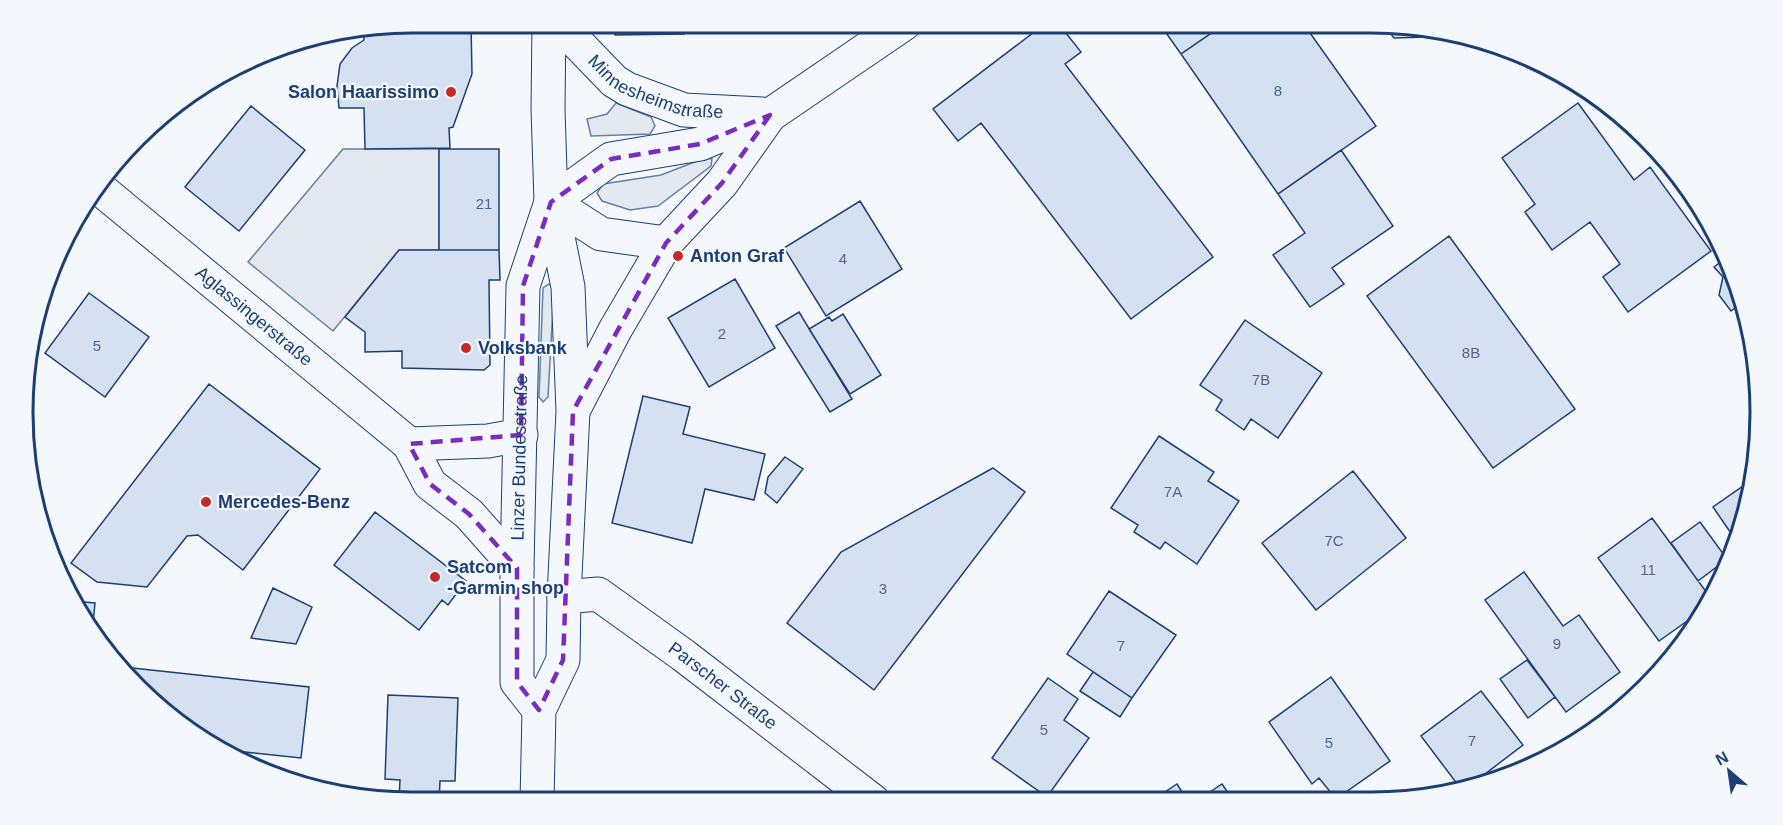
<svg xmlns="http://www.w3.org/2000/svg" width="1783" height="825" font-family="Arial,sans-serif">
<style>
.green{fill:#e3e9f0;stroke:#687fa3;stroke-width:1.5}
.parking{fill:#e3e8f0;stroke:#687fa3;stroke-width:1.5}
.building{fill:#d5e0f0;stroke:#1d3f73;stroke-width:1.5}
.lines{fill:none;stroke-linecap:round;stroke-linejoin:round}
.minor-casing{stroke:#1d3f73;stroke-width:35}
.major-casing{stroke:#1d3f73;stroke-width:35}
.minor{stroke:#f4f7fb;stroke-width:33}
.major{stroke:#f4f7fb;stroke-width:33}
.marked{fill:none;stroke:#7b2cbf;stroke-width:4.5;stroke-dasharray:12 8;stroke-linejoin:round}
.poi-dot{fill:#c62828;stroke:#f4f7fb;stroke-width:2}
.labels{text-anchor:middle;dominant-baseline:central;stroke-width:4.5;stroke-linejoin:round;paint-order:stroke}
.number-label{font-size:15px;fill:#4b6792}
.street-label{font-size:18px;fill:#1d3f73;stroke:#f4f7fb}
.poi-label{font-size:18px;font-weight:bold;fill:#1d3f73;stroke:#f4f7fb;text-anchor:start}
.rim{fill:none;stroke:#1d3f73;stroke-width:3}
</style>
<rect width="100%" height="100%" fill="#f4f7fb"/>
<!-- green -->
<path class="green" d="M616 103 651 117 655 126 650 134 591 136 587 119 607 114Z
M705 158 712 159 711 166 658 206 630 210 602 201 597 193 603 184 661 175Z
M549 284 554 289 548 397 543 402 539 397 543 288Z"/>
<!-- parking -->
<path class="parking" d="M343 149H439V250H399L333 331 248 262Z"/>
<!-- building -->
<path class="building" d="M615 23H684V34L615 35Z
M1046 23H1058L1081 52 1065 64 1213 257 1131 319 981 123 958 141 933 109Z
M1159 23H1226L1181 54Z
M1226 23H1303L1376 126 1278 194 1181 54Z
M398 25H471L472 74 453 127 449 128 450 148 365 149 364 108H339L337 86 340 64 352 48 364 40 363 31Z
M1384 25 1431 35 1427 37 1394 38Z
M1578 103 1634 180 1650 167 1711 251 1628 312 1603 277 1620 264 1590 222 1552 250 1525 212 1535 204 1502 158Z
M251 106 305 150 239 231 185 187Z
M439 149H499V250H439Z
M1341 150 1393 226 1332 268 1344 284 1310 307 1273 255 1305 233 1278 194Z
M860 201 902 269 826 316 784 248Z
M1449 236 1575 409 1493 468 1367 296Z
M399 250H499L500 280H489L490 365 484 370 402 368V351L365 352V332L345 317Z
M1727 257 1731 263 1739 305 1731 311 1719 295 1723 277 1714 267Z
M735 279 775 348 709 387 668 318Z
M89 293 149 337 105 397 45 353Z
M799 312 852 399 830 412 776 326Z
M843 314 881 375 850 394 809 329 829 317 832 321Z
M1245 320 1322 373 1278 438 1251 419 1244 430 1216 410 1222 400 1200 385Z
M209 384 320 469 243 570 198 535 187 536 147 587 97 582 71 563Z
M643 396 690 407 683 434 765 454 754 500 705 489 692 543 612 523Z
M1159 436 1214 472 1208 481 1239 501 1197 564 1165 542 1160 549 1134 532 1138 525 1111 508Z
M785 457 803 469 777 503 765 493 768 477Z
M993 468 1025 492 874 690 787 623 841 552Z
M1353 471 1406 538 1316 610 1262 543Z
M1746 484 1735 539 1713 507Z
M375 512 466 581 448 605 442 600 419 630 334 565Z
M1652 518 1710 597 1704 609 1659 641 1598 558Z
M1700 522 1727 559 1698 581 1671 543Z
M1524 572 1563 626 1579 615 1620 672 1566 712 1485 600Z
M273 588 312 607 296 644 251 638Z
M1109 591 1176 635 1132 698 1067 654Z
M72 601 95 603 93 624 88 623 75 607Z
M1527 660 1555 697 1528 718 1500 679Z
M123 667 309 687 301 758 227 750 155 705Z
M1093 672 1132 698 1120 717 1080 691Z
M1331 677 1390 761 1336 799 1319 778 1312 784 1269 722Z
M1048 678 1078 699 1064 720 1089 738 1047 797 992 758Z
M1481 691 1523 745 1468 787 1461 789 1421 736Z
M388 695 458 698 455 781H440L439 802H412L399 800 400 780 385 779Z
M1177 784 1187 800H1153Z
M1222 784 1233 800H1198Z"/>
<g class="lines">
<defs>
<g id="minor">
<path id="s1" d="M99 188 409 444 430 484 469 514 517 568"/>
<path d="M409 444 488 441 521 435"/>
<path id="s2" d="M564 597 598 594 683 655 873 801"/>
</g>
<g id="major">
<path id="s3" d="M558 23 614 81 627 89 684 110 762 114"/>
<path d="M551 202 611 159 700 144 770 115 905 23"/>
<path d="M551 202 601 234 666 243"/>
<path d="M574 409 615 330 666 243 722 183 770 115"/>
<path id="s4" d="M539 710 517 682V568L523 286 550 205"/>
<path d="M537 802 539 710 563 660 564 597 573 411 568 287 551 202 548 109 549 23"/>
</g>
</defs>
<!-- minor casing -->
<use href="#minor" class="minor-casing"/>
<!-- major casing -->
<use href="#major" class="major-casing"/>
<!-- minor -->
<use href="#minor" class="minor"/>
<!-- major -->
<use href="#major" class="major"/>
</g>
<!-- marked area -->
<path class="marked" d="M770 115 722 183 666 243 573 411 563 660 539 710 517 682V568L469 514 430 484 409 444 521 435 523 286 551 202 611 159 700 144Z"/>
<!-- markers -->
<g class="poi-dot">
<circle cx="451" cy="92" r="6"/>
<circle cx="678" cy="256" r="6"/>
<circle cx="466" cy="348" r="6"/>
<circle cx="206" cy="502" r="6"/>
<circle cx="435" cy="577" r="6"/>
</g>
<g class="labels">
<!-- number labels -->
<g class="number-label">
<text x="1278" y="90">8</text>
<text x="484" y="203">21</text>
<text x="843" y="258">4</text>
<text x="722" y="333">2</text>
<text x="97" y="345">5</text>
<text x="1471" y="352">8B</text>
<text x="1261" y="379">7B</text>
<text x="1173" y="491">7A</text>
<text x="1334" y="540">7C</text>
<text x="1648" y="569">11</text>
<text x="883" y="588">3</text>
<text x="1557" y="643">9</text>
<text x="1121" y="645">7</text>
<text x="1044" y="729">5</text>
<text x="1472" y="740">7</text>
<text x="1329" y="742">5</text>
</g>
<!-- street labels -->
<g class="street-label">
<text stroke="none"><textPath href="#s3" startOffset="122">Minnesheimstraße</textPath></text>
<text stroke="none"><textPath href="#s1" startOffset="201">Aglassingerstraße</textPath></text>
<text stroke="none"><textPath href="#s4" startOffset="260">Linzer Bundesstraße</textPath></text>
<text stroke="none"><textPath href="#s2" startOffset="189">Parscher Straße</textPath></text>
</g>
<!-- poi labels -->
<g class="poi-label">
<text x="439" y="92" text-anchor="end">Salon Haarissimo</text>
<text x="690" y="256">Anton Graf</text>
<text x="478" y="348">Volksbank</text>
<text x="218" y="502">Mercedes-Benz</text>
<text x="447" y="567">Satcom<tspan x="447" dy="21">-Garmin shop</tspan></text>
</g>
</g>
<!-- crop -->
<path d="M0 0H1783V825H0ZM412 33H1371A379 379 0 0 1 1750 412V413A379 379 0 0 1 1371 792H412A379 379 0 0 1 33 413V412A379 379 0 0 1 412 33Z" fill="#f4f7fb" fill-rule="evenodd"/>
<path class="rim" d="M412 33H1371A379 379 0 0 1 1750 412V413A379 379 0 0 1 1371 792H412A379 379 0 0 1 33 413V412A379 379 0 0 1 412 33Z"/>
<!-- north arrow -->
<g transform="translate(1729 771) rotate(331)" stroke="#f4f7fb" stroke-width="4.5" paint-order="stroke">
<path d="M0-4.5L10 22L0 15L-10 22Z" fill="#1d3f73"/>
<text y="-9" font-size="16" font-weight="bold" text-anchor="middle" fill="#1d3f73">N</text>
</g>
</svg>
